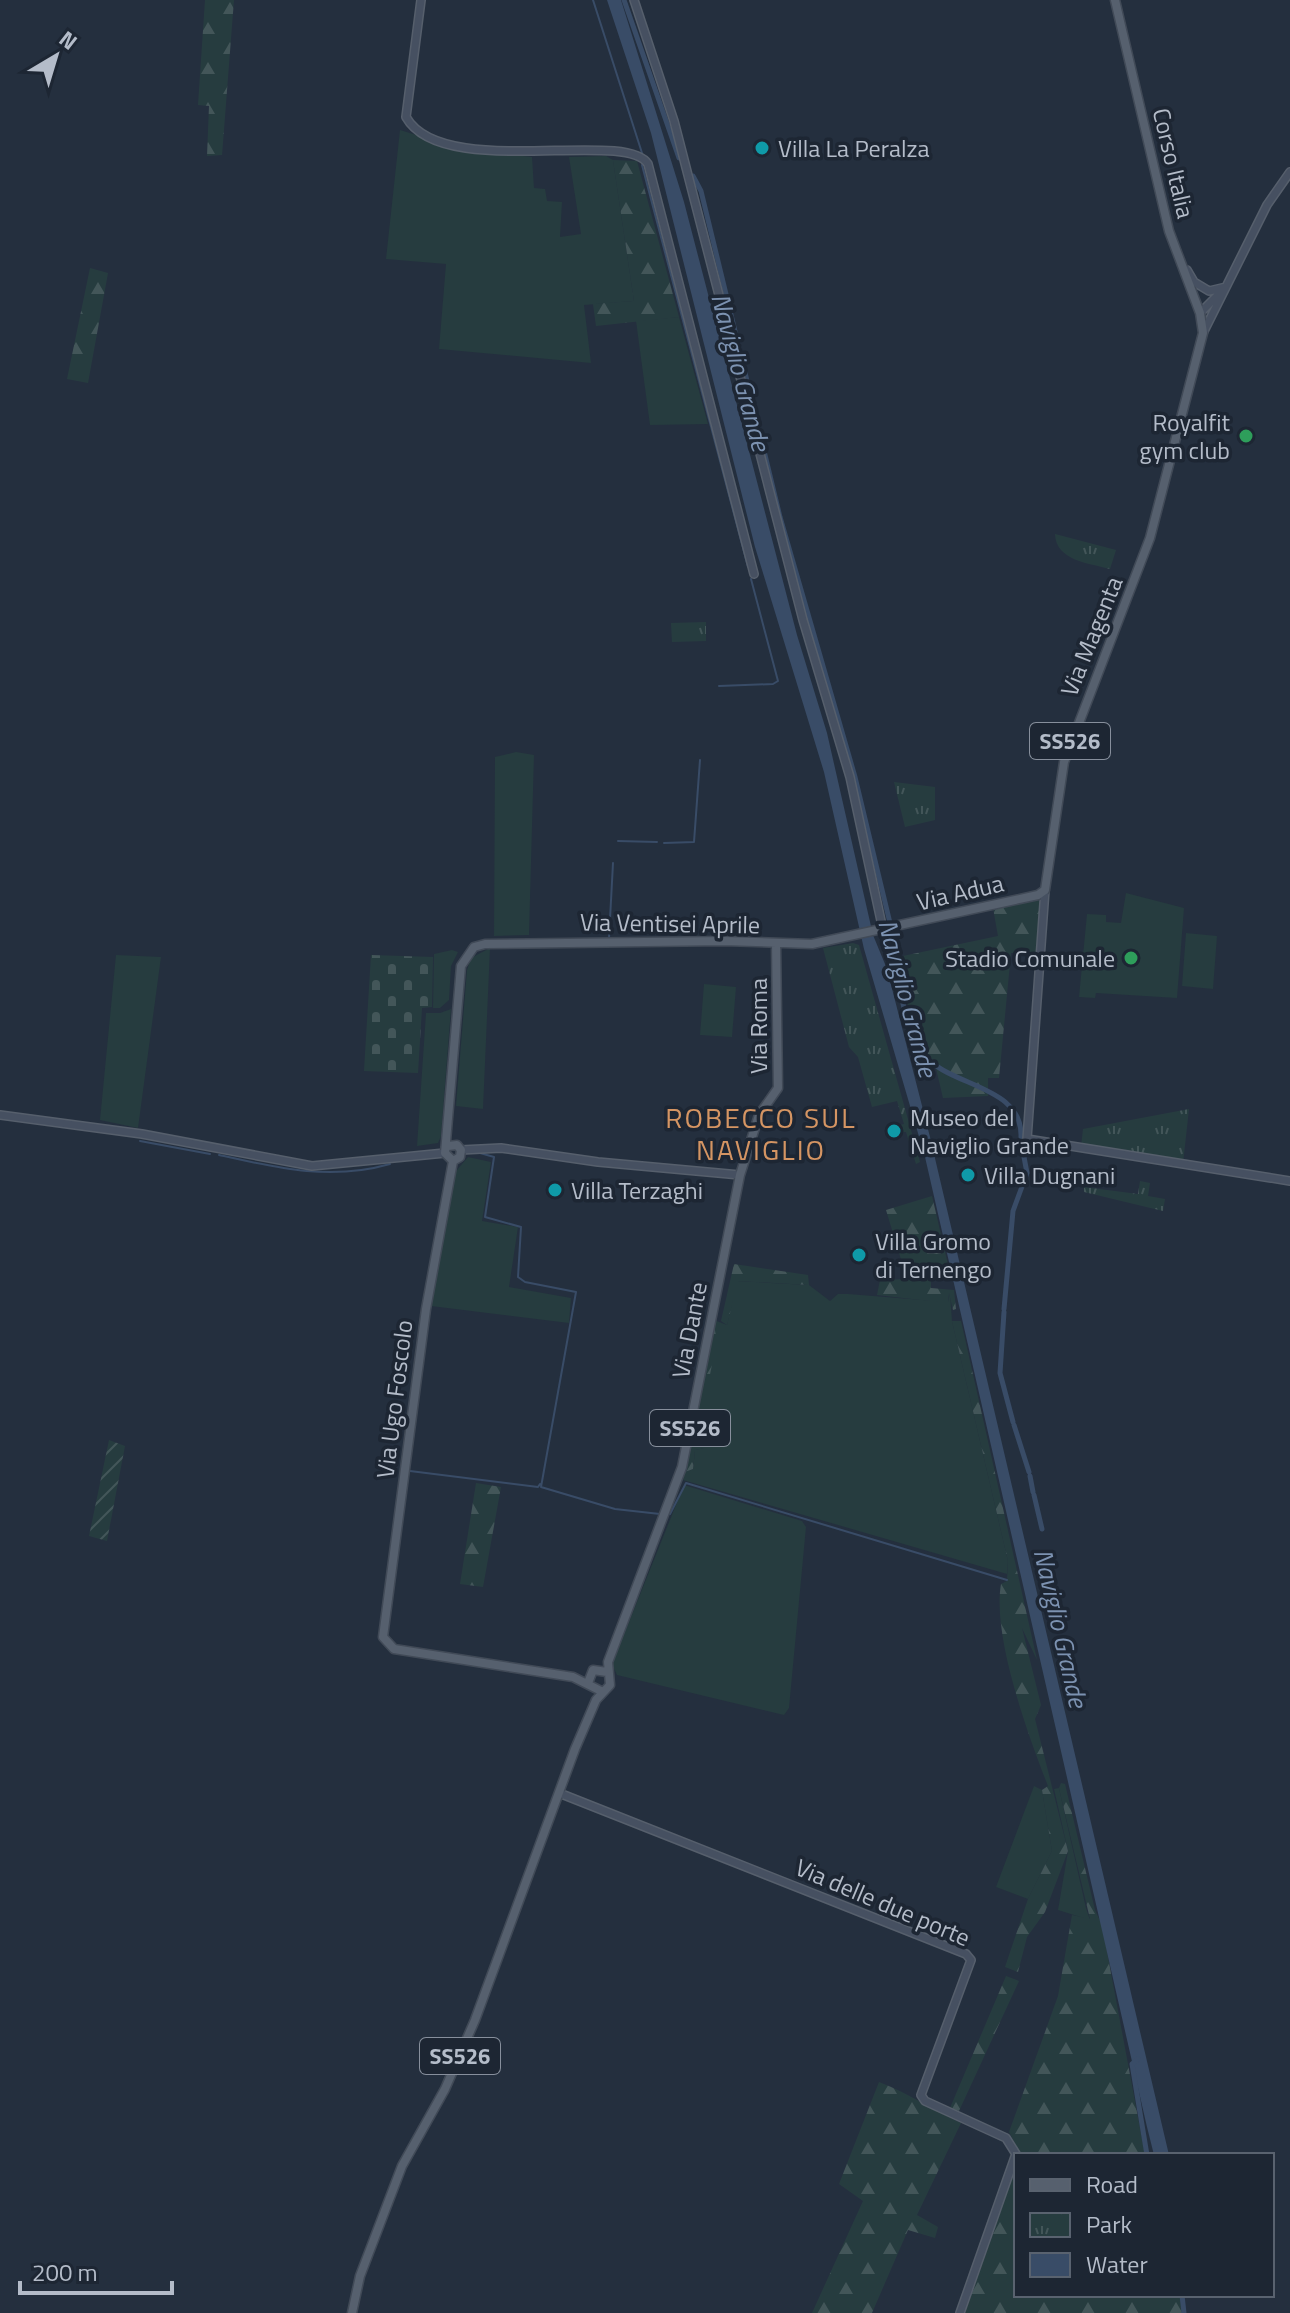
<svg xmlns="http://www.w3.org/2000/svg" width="1290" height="2313" font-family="'Titillium Web',sans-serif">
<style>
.grass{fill:#263c3f}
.forest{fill:url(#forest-firs)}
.cemetery{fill:url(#cemetery-stones)}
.park{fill:url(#park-tufts)}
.garden{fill:url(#garden-furrows)}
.water{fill:#394c67}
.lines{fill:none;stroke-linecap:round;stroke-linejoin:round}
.stream{stroke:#394c67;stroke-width:2}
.canal{stroke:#394c67;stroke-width:5}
.secondary-casing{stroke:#565f6c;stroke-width:10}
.primary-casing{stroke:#414a57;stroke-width:11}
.secondary{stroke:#465061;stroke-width:7}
.primary{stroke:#56606e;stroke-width:8}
.culture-dot{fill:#0f9aa8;stroke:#1d2633;stroke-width:3}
.leisure-dot{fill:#2e9e5b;stroke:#1d2633;stroke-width:3}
.labels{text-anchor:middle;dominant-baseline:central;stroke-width:7;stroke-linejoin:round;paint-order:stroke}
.shield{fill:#1d2633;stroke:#878f9c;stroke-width:2}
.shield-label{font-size:22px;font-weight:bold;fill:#b4bcc9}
.poi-label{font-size:24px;fill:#b4bcc9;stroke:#1d2633;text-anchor:start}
.street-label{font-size:24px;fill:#b4bcc9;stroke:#1d2633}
.water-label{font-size:26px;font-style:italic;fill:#7c92b1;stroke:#1d2633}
.quarter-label{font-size:28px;letter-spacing:2px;fill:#d59563;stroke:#1d2633}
</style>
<defs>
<pattern id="forest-firs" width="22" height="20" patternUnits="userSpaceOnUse" patternTransform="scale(2)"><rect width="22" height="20" fill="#263c3f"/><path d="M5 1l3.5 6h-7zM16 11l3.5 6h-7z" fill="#435659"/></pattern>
<pattern id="cemetery-stones" width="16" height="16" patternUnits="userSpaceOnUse" patternTransform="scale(2)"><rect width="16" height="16" fill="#263c3f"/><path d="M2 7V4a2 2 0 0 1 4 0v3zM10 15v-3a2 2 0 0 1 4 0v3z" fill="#435659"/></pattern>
<pattern id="park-tufts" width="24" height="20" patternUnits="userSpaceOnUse" patternTransform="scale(2)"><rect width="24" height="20" fill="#263c3f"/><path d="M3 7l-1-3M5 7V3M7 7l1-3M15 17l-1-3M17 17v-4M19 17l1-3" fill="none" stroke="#435659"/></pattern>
<pattern id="garden-furrows" width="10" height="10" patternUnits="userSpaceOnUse" patternTransform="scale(2)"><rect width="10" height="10" fill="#263c3f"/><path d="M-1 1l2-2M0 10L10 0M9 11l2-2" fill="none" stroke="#435659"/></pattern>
</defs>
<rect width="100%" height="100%" fill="#242f3e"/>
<!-- grass -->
<path class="grass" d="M400 130 462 149 532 157 534 188 545 189 547 201 562 202 560 237 581 234 569 157 606 156 613 160 634 301 584 305 591 363 439 349 446 264 386 259Z
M679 317 708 424 650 425 636 321Z
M516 752 534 755 529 935 494 936 495 757Z
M1126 893 1184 908 1177 998 1096 993 1095 998 1079 997 1087 914 1106 915V922L1121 923Z
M1186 933 1217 936 1213 989 1182 986Z
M490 948 483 1109 456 1106 467 970 471 958Z
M452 950 458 952 451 966 449 1000 440 1008H433L434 954Z
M116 955 161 957 138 1128 100 1120Z
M704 984 736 987 732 1037 700 1035Z
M451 1009 441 1136 438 1143 417 1146 426 1013H440Z
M468 1157 491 1162 482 1221 518 1227 509 1287 571 1298 569 1323 431 1306 450 1178Z
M737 1281 809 1285 830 1301 838 1294H848L948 1302 950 1293 952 1321 1008 1561 1007 1574 683 1480 685 1472 693 1469 695 1450 704 1448 702 1414 714 1320 727 1325Z
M684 1485 802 1521 806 1527 789 1708 784 1715 617 1675 612 1664Z
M1034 1786 1042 1790 1052 1851 1028 1899 996 1887Z
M1059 1788 1086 1908 1090 1920 1058 1910 1068 1851 1054 1789Z"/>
<!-- forest -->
<path class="forest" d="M205 0H234L222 155 207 156 209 106 198 105Z
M613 160 637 161 679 317 596 326 593 304 634 301Z
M90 268 108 273 88 383 67 379Z
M1043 896 1037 953H1011L999 1078H988V1096L943 1098 935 1064 915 1038 898 957 998 936 993 908Z
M932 1196 949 1269 926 1276 931 1277V1288L954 1290 956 1309 953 1310 949 1293 948 1303 877 1295 880 1280 907 1279 886 1210Z
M734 1264 808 1275 809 1285 738 1281 727 1325 721 1321Z
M952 1321H961L1037 1660 1022 1628 1041 1705 1035 1719 1068 1851 1045 1912 1027 1937 1018 1972 1005 1967 1028 1899 1052 1851 1042 1790 1048 1786C1028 1735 992 1636 1001 1584L1007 1581 1008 1561Z
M714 1326 717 1340 702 1414 704 1448 695 1450 693 1469 685 1472Z
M476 1483 501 1487 483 1587 460 1584Z
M1061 1783 1065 1784 1095 1910 1102 1925 1145 2155H1021L1009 2132 1058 1996 1072 1915 1090 1919 1059 1788Z
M1006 1976 1019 1981 959 2111 950 2108Z
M879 2082C909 2093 932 2110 961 2123L917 2215 938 2227 935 2238 908 2230 872 2313H812L863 2201 839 2184Z
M1016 2168V2295H1180L1184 2313H965Z"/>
<!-- cemetery -->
<path class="cemetery" d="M371 955 433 957 432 1007 422 1008 418 1073 364 1071Z"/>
<!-- park -->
<path class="park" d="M1055 534 1116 550 1110 569C1089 563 1056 561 1055 534Z
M706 622V641L672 642 671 623Z
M894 782 935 787V820L905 827Z
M853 943 859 945 920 1162 916 1164 906 1132H902L900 1125 904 1124 897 1101 872 1107 858 1057 849 1047 823 948Z
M1189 1109 1183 1163 1081 1147 1083 1129Z
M1140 1181 1150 1183 1148 1196 1165 1199 1163 1211 1084 1192V1187L1138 1194Z"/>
<!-- garden -->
<path class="garden" d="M109 1440 125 1446 107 1541 89 1536Z"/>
<!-- water -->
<path class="water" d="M607 0H621L684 202 797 635 827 733 873 935 887 969 930 1137 1169 2155H1154L1147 2127 925 1157 864 949 824 772 755 547 651 133Z"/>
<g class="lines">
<!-- stream -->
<path class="stream" d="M593 0 642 153
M642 165 748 567
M719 686 773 684 778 681 751 579
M618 841 657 842
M664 843 694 842 700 760
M609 938 613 863
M140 1141 210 1154
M480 1153 494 1157 485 1217 521 1227 518 1277 525 1282 576 1292 541 1487 615 1509 660 1514
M219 1155C277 1168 331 1181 390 1164
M410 1471 538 1487 540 1484
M670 1514 686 1483 1007 1580"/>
<!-- canal -->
<path class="canal" d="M624 0 679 158
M693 176 701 191 780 517 855 777 890 923
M891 933C897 970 901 1021 923 1053 946 1087 1023 1084 1021 1137
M1021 1142 1023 1154
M1004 1309 1013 1211 1027 1173 1024 1157
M1004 1312 1000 1373 1013 1422
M1014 1425 1029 1472
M1030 1476 1033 1492
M1034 1495 1042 1529
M1138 2059 1132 2064 1147 2155
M1182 2295 1184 2313"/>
<defs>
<path id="secondary" d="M421 0 406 117C442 181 625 128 648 164L754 574
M634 0 674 121 803 620 850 777 883 930
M1187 270 1194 282 1209 291 1226 287
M1200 313 1222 291
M1203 333 1267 205 1290 172
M1045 890 1027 1139 1290 1181
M0 1115 142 1134 312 1166 445 1153
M461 1150 501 1148 598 1162 740 1175
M559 1793 966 1954 971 1960 921 2095 925 2101 1006 2138 1016 2154 960 2313"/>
<path id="primary" d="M448 1146 457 1145 461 1150 460 1157 453 1161
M453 1161 445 1153 461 966 474 947 485 944 724 941 812 944 1038 895 1045 890 1064 762 1150 538 1203 333 1200 313 1169 231 1115 0
M453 1161 426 1309 383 1637 394 1649 573 1677 601 1691
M588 1683 593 1670 607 1672
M352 2313 360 2276 402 2166 445 2089 475 2020 575 1749 596 1700 610 1685 608 1662 682 1467 740 1175 759 1115 778 1088 776 944"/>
</defs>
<!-- secondary casing -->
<use href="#secondary" class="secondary-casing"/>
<!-- primary casing -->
<use href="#primary" class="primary-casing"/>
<!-- secondary -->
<use href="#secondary" class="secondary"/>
<!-- primary -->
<use href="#primary" class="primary"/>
</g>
<!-- markers -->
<g class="culture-dot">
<circle cx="762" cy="148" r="8"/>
<circle cx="894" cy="1131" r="8"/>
<circle cx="968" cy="1175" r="8"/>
<circle cx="555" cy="1190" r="8"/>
<circle cx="859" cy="1255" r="8"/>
</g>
<g class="leisure-dot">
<circle cx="1246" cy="436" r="8"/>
<circle cx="1131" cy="958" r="8"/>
</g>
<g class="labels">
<!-- shield labels -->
<g class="shield">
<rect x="1030" y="723" width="80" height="36" rx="6"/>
<rect x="650" y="1410" width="80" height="36" rx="6"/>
<rect x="420" y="2038" width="80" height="36" rx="6"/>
</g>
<g class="shield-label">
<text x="1070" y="741">SS526</text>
<text x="690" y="1428">SS526</text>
<text x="460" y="2056">SS526</text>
</g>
<!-- poi labels -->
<g class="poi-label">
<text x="778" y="148">Villa La Peralza</text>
<text x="1230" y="422" text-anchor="end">Royalfit<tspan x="1230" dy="28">gym club</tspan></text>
<text x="1115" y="958" text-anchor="end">Stadio Comunale</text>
<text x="910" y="1117">Museo del<tspan x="910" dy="28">Naviglio Grande</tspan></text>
<text x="984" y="1175">Villa Dugnani</text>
<text x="571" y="1190">Villa Terzaghi</text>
<text x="875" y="1241">Villa Gromo<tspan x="875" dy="28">di Ternengo</tspan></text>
</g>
<!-- street labels -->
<g class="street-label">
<text transform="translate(1174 163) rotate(77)">Corso Italia</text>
<text transform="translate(1091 636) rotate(-68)">Via Magenta</text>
<text transform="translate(960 892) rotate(-13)">Via Adua</text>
<text transform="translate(670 923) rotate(1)">Via Ventisei Aprile</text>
<text transform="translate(758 1026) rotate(-90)">Via Roma</text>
<text transform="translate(689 1330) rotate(-79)">Via Dante</text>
<text transform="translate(394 1399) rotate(-83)">Via Ugo Foscolo</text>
<text transform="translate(883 1902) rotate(23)">Via delle due porte</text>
</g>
<!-- water labels -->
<g class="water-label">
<text transform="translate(741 372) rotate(75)">Naviglio Grande</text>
<text transform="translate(908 998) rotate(75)">Naviglio Grande</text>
<text transform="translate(1061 1628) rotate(77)">Naviglio Grande</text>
</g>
<!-- quarter labels -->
<g class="quarter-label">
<text x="761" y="1117">ROBECCO SUL<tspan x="761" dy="32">NAVIGLIO</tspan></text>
</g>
</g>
<!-- legend -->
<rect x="1014" y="2153" width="260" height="144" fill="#1d2633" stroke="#59626f" stroke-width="2"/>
<rect x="1030" y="2179" width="40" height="12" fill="#56606e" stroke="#59626f" stroke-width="2"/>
<text x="1086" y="2193" font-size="24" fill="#b4bcc9">Road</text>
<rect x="1030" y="2213" width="40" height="24" fill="url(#park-tufts)" stroke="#59626f" stroke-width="2"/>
<text x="1086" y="2233" font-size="24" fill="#b4bcc9">Park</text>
<rect x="1030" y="2253" width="40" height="24" fill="#394c67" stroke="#59626f" stroke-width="2"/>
<text x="1086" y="2273" font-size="24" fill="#b4bcc9">Water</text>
<!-- north arrow -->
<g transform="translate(56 56) rotate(38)" stroke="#1d2633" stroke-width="6" paint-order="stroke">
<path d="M0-6L14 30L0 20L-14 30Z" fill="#b4bcc9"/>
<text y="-12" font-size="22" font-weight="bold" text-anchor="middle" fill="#b4bcc9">N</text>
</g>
<!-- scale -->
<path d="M20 2281v12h152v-12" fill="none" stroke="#b4bcc9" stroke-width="4"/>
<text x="32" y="2281" font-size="24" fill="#b4bcc9" stroke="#1d2633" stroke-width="6" paint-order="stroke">200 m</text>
</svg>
